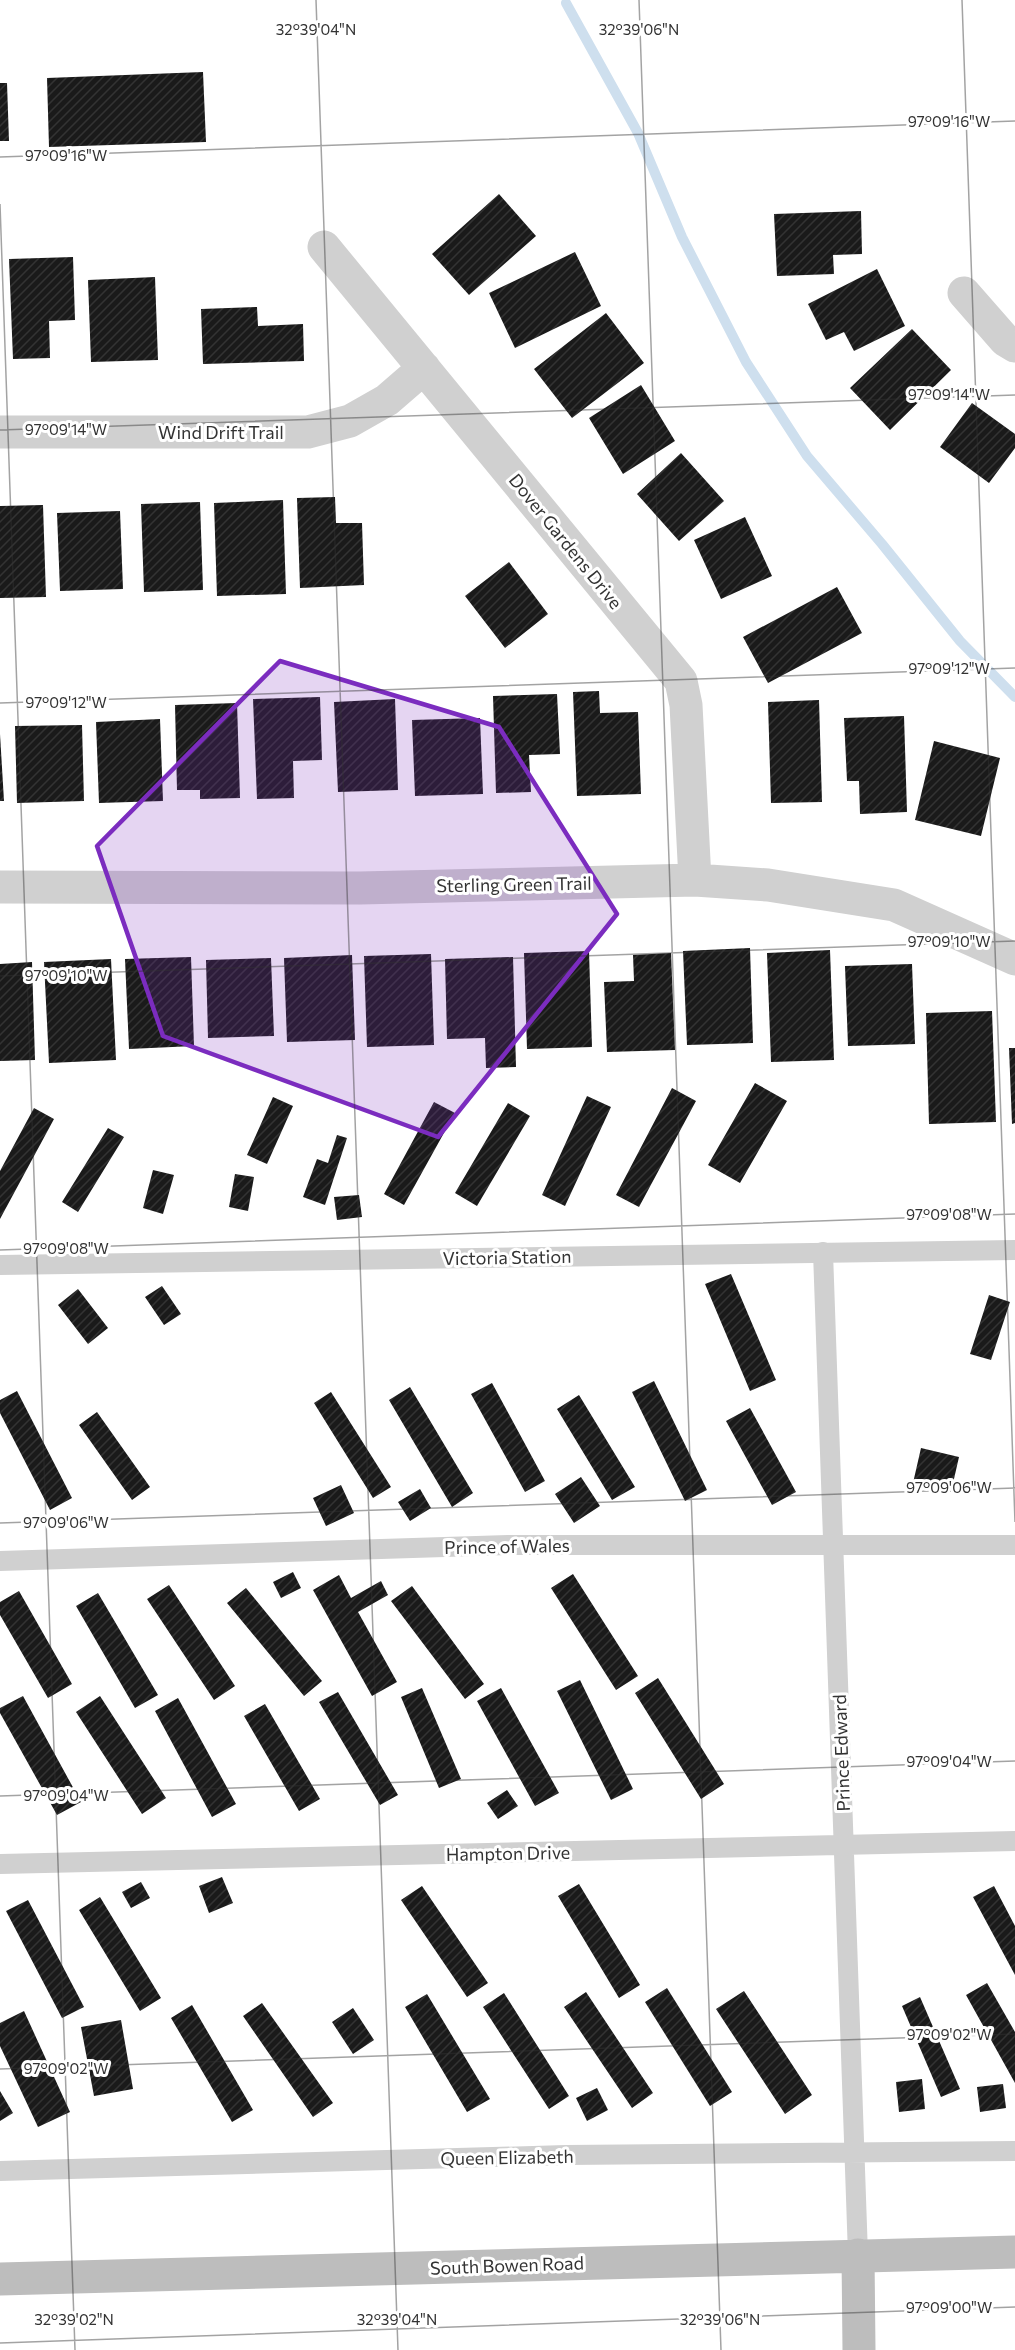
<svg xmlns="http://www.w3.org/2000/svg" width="1015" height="2350" font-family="Commissioner,sans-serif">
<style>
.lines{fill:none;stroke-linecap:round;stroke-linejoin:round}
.stream{stroke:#cedfee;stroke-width:10}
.building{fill:url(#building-hatch)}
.lane{stroke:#d0d0d0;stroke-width:20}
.street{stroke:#d0d0d0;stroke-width:33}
.secondary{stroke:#bdbdbd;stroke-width:33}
.marked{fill:#7b2cbf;fill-opacity:0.2;stroke:#7b2cbf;stroke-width:4.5;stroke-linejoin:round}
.ticks{fill:none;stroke:#333;stroke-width:1.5;stroke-opacity:0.45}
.labels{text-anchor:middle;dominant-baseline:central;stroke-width:6;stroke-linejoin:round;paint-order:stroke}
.street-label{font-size:18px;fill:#333;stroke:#fff}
.ticks-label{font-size:15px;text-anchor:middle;fill:#333;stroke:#fff;stroke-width:6;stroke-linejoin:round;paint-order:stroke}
</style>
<defs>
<pattern id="building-hatch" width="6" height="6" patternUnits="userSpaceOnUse" patternTransform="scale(1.5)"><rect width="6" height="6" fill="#1a1a1a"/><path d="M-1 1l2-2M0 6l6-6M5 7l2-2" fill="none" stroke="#333"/></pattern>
</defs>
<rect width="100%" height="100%" fill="#fff"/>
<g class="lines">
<!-- stream -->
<path class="stream" d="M566 3 638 133 682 237 746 362 807 456 882 544 960 641 1015 697"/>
</g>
<!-- building -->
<path class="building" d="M203 72 206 142 49 147 47 78Z
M0 83H7L9 141H0Z
M499 194 536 236 469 295 432 254Z
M861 211 862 254 833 255 834 274 777 276 774 214Z
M575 252 601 306 515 348 489 293Z
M73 257 75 320 49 321 50 358 13 359 9 259Z
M877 269 905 326 854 351 844 332 826 340 808 304Z
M155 277 158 360 91 362 88 280Z
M257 307 258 326 303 324 304 361 203 364 201 309Z
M606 313 644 363 572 418 534 369Z
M912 329 951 370 890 430 850 388Z
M641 385 675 441 623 474 589 418Z
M972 403 1015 434V448L989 483 940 447Z
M681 453 724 501 679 541 637 494Z
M335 497 336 523H362L364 585 300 588 297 498Z
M283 500 286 594 217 596 214 503Z
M200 502 203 590 144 592 141 504Z
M43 505 46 597 0 598V506Z
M120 511 123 589 60 591 57 513Z
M745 517 772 576 721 599 694 540Z
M509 562 548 614 505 648 465 596Z
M837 587 862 633 768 683 743 637Z
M599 691 600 713 638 712 641 794 577 796 573 692Z
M557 694 560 754 529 755 531 792 496 793 493 696Z
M320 697 322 760 293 761 294 798 257 799 253 699Z
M395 699 398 790 338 792 334 702Z
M819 700 822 802 771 803 768 702Z
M237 703 240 798 200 799V790H177L175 705Z
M904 716 907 812 860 814 859 781H847L844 718Z
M480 718 483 794 415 796 412 720Z
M160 719 163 801 99 803 96 722Z
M82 725 84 801 17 803 15 726Z
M0 734 4 801H0Z
M934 741 1000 758 981 836 915 820Z
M750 948 753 1043 687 1045 683 951Z
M830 950 834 1060 771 1062 767 953Z
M589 951 592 1047 527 1049 524 953Z
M671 953 675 1050 607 1052 604 982 634 981 633 955Z
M431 954 434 1045 367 1047 364 956Z
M352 955 355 1040 287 1042 284 958Z
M191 957 194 1046 129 1049 125 959Z
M513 957 516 1067 486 1068 485 1038 447 1039 445 959Z
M271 958 274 1036 208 1038 206 960Z
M111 959 116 1060 49 1063 44 962Z
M32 962 35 1060 0 1061V964Z
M912 964 915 1044 848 1046 845 966Z
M992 1011 996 1122 929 1124 926 1013Z
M1009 1048H1015V1123L1012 1124Z
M755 1083 787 1101 740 1183 708 1165Z
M672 1088 696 1101 639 1207 616 1195Z
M587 1096 611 1107 565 1206 542 1195Z
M273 1097 293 1106 267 1164 247 1155Z
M434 1102 455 1113 404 1205 384 1194Z
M508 1103 530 1116 477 1206 455 1193Z
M34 1108 54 1119 0 1219V1171Z
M108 1128 124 1137 78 1212 62 1202Z
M337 1135 347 1138 325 1205 303 1197 317 1159 328 1163Z
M153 1170 174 1175 163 1214 143 1208Z
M235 1174 254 1177 248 1211 229 1207Z
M359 1195 362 1217 337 1220 334 1197Z
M731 1274 776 1380 750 1391 705 1284Z
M162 1286 181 1314 164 1325 145 1297Z
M78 1289 108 1328 88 1344 58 1305Z
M989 1295 1010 1302 991 1360 970 1354Z
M654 1381 707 1490 685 1501 632 1392Z
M492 1383 545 1481 525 1492 471 1394Z
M410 1387 473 1493 452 1507 389 1400Z
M17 1391 72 1498 50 1510 0 1413V1400Z
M331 1392 391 1487 373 1498 314 1403Z
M579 1395 635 1487 612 1500 557 1409Z
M750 1408 796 1492 772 1505 726 1421Z
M97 1412 150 1487 132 1500 79 1425Z
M921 1448 959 1457 951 1492 913 1483Z
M581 1477 600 1506 574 1523 555 1494Z
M341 1485 354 1513 326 1526 313 1498Z
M420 1489 431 1508 410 1521 398 1502Z
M293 1572 301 1588 281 1598 273 1582Z
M573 1574 638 1676 616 1690 551 1588Z
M339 1575 351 1598 381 1581 388 1595 358 1612 397 1682 372 1696 313 1590Z
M169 1585 235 1686 214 1700 147 1599Z
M412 1586 484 1684 465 1699 391 1601Z
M246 1588 322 1681 304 1696 227 1603Z
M19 1591 72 1684 48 1698 0 1615V1602Z
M98 1593 158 1695 135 1708 76 1606Z
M658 1678 724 1784 701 1799 635 1693Z
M580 1680 633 1789 611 1800 557 1691Z
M422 1688 461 1779 439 1788 401 1697Z
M501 1688 559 1793 535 1806 477 1701Z
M338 1692 398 1795 380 1805 319 1702Z
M23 1696 81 1802 57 1815 0 1713V1708Z
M100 1696 166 1798 142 1814 76 1712Z
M178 1698 236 1804 212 1817 155 1711Z
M265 1704 320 1799 299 1811 244 1716Z
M507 1790 518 1806 498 1819 487 1803Z
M222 1877 233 1903 209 1913 199 1886Z
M141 1882 150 1898 131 1908 122 1892Z
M579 1884 640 1985 619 1998 558 1896Z
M422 1886 488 1983 467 1997 401 1900Z
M994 1886 1015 1926V1975L973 1897Z
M100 1897 161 1998 140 2011 79 1910Z
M28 1900 84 2007 62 2018 6 1911Z
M987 1983 1015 2032V2083L966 1995Z
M667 1988 732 2092 710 2106 645 2002Z
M744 1991 812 2095 785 2114 716 2009Z
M586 1992 653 2093 632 2108 564 2007Z
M504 1993 569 2096 549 2109 483 2007Z
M427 1994 490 2099 467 2112 405 2007Z
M920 1997 960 2089 941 2097 902 2006Z
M262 2003 333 2103 313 2117 243 2016Z
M192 2005 253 2110 232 2122 171 2018Z
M353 2008 374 2040 353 2054 332 2022Z
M24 2011 70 2112 38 2127 0 2046V2023Z
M121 2020 133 2089 94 2096 81 2027Z
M922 2079 925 2109 899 2112 896 2082Z
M1003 2084 1006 2108 980 2112 977 2087Z
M597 2088 608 2110 587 2121 576 2098Z
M0 2091 13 2113 0 2121Z"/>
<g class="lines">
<!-- lane -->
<path class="lane" d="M823 1252 858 2255
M0 1265 1015 1250
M0 1561 508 1545H1015
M0 1864 1015 1841
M0 2171 566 2155 1015 2151"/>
<!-- street -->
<path class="street" d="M324 247 681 681 686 705 695 880
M964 293 1005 340 1015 346
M0 432H308L350 421 387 400 424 368
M0 887 360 888 695 880 768 885 894 905 1015 959"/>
<!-- secondary -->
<path class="secondary" d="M858 2255 859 2350
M0 2279 1015 2252"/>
</g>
<!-- marked area -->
<path class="marked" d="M280 661 499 727 617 914 438 1137 163 1036 97 846Z"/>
<!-- ticks -->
<path class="ticks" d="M316 0 398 2350M639 0 721 2350M962 0 1015 1522M0 157 1015 121M0 204 75 2350M0 430 1015 395M0 703 1015 668M0 976 1015 941M0 1250 1015 1214M0 1523 1015 1488M0 1796 1015 1761M0 2069 1015 2034M0 2343 1015 2307"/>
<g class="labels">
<!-- street labels -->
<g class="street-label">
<text x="221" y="432">Wind Drift Trail</text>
<text transform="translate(566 541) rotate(51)">Dover Gardens Drive</text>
<text transform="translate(514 884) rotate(-1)">Sterling Green Trail</text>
<text transform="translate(507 1257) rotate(-1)">Victoria Station</text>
<text transform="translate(507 1546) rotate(-1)">Prince of Wales</text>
<text transform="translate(841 1753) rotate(-92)">Prince Edward</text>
<text transform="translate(508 1853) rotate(-1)">Hampton Drive</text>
<text transform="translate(507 2157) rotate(-1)">Queen Elizabeth</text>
<text transform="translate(507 2265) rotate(-2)">South Bowen Road</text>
</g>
</g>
<g class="ticks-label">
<text x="316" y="35">32°39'04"N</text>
<text x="639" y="35">32°39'06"N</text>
<text x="949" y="127">97°09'16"W</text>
<text x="66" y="161">97°09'16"W</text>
<text x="949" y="400">97°09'14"W</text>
<text x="66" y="435">97°09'14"W</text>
<text x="949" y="674">97°09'12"W</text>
<text x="66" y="708">97°09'12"W</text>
<text x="949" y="947">97°09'10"W</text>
<text x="66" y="981">97°09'10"W</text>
<text x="949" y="1220">97°09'08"W</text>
<text x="66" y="1254">97°09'08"W</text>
<text x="949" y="1493">97°09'06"W</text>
<text x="66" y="1528">97°09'06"W</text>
<text x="949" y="1767">97°09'04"W</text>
<text x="66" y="1801">97°09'04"W</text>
<text x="949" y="2040">97°09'02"W</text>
<text x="66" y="2074">97°09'02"W</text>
<text x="949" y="2313">97°09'00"W</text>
<text x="74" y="2325">32°39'02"N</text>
<text x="397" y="2325">32°39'04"N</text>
<text x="720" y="2325">32°39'06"N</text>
</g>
</svg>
